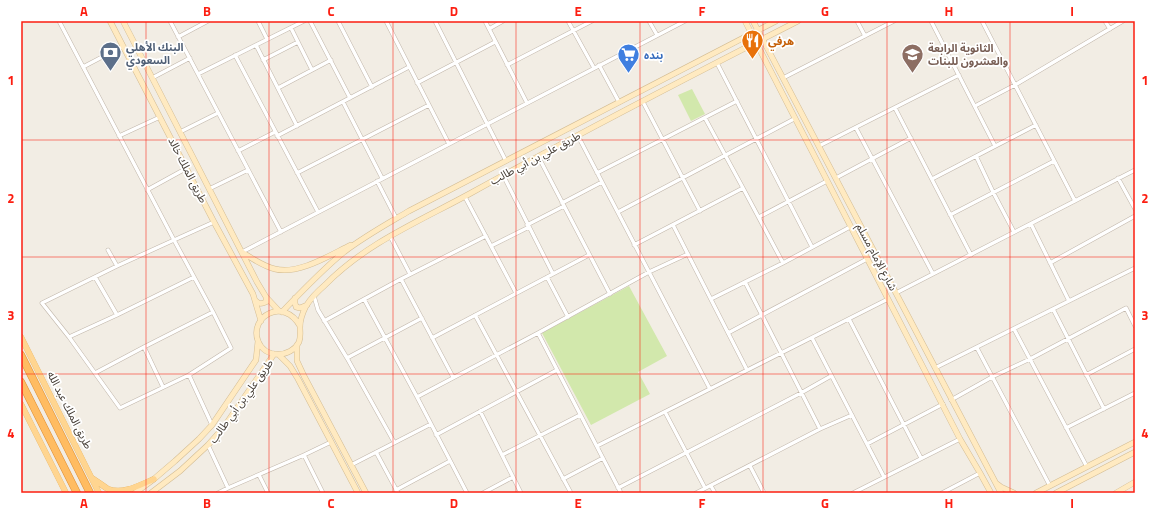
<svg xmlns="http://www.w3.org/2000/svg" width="1156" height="514" font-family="'Titillium Web','Noto Sans Arabic',sans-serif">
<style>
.green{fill:#d2e8ac}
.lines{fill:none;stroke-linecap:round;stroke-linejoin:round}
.street-casing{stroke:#c1b6aa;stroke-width:4.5}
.secondary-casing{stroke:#d3bc93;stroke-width:6}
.primary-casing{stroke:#e5b060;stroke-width:6}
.highway-casing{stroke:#df8e32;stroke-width:8}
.street{stroke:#fff;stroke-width:3.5}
.secondary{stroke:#ffeac1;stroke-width:5}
.primary{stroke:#ffd590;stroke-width:5.5}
.highway{stroke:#ffbc62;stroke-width:7}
.grid{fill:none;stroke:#fc1e11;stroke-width:1;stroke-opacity:0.55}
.labels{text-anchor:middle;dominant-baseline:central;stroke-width:3.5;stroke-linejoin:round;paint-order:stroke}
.food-label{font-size:11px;font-weight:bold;fill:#c56008;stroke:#fff;text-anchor:start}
.service-label{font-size:11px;font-weight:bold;fill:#4e5e75;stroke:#fff;text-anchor:start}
.education-label{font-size:11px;font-weight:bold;fill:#785e54;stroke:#fff;text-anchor:start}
.shop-label{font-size:11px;font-weight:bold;fill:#366cbe;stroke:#fff;text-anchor:start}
.street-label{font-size:11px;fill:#443c34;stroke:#fff}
.neatline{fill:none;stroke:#fc1e11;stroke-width:1.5}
.grid-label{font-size:13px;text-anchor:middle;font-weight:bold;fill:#fc1e11}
</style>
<rect width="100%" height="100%" fill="#f2ede4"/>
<!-- green -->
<path class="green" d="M692 89 705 114 691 121 678 95Z
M629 286 667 356 638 372 650 394 591 425 542 333Z"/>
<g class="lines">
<defs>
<path id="street" d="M59 21 174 240 214 222
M170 21 281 232
M258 21 267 39
M310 21 350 98
M338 21 372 87
M386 21 449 144
M435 21 506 161
M485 21 527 103
M568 21 594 68
M649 21 657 35
M857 21 865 36
M931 21 995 146
M982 21 1075 201
M1105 21 1110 29
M1135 21V22
M291 28 312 70
M489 29 503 21
M178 37 208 21
M256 45 297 126
M235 55 318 212
M263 60 298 42
M717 63 812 247
M507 65 592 21
M599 65 619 102
M83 67 123 46
M198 74 304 21
M152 78 190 58
M783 78 894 21
M417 83 495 42
M278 88 331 60
M343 102 382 178
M643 102 700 211
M975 106 1015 85 1123 21
M895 108 971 255
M705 118 743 188 783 263
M856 128 933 274
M180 132 218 113
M119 136 160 117
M277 136 409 67
M578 136 710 389
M819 146 959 75
M238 151 275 132
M538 156 610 294
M976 156 993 192 1014 232
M297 173 429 105
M597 173 737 101
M503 175 553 274
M836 178 911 138
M1118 178 1135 209
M932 179 1036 125
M377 181 396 218
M209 189 248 170
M147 190 187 168
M465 197 516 293
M562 203 602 182
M618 212 794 119
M950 215 1054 161
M759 217 827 181
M1031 224 1069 301
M527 225 564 206
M673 225 747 370
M390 236 410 274
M174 240 213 312 231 348 189 375 120 408 69 337 42 303 117 266Z
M634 245 743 188
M491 246 529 227
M108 250 117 266
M242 252 685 21
M1050 263 1135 216
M95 277 117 315
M547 277 568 317
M401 279 453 377
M745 282 820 429
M896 293 1135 170
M314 296 318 310 347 358 394 442
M364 299 417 397 467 493
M711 299 783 263 850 227
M1053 309 1104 409
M475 315 571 493
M849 319 921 458
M324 321 401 279 486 236
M1014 329 1087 467
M538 333 621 493
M728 333 867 259
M69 337 117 315 194 277
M432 338 589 255
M812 338 884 477
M144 347 163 387
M977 348 1050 486
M347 358 422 318
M935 368 1135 268
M95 373 144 347 213 312
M189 375 212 425
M1086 375 1135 349
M417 397 538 333 649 272 688 254
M951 400 992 377 1030 359 1126 308 1135 326
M480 411 521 493
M665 412 705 488
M1066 428 1135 393
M436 435 557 370
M867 444 943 404
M208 445 228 488
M597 446 888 299
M376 452 398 493
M304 455 331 442
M502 455 580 415
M351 465 431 424
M750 466 764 493
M259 475 268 493
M563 479 603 458
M711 486 715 493
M618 488 801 393 831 376
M396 490 450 461
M218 493 228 488 304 455 323 493
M483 493 513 477
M696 493 820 429 852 415
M853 493 960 439
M942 493 980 473"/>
<path id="secondary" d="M110 21 214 222 253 294 261 321
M123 21 257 282 266 297 279 311
M745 21 960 439 980 473 991 493
M753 21 1001 493
M242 252C251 258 266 267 275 269 299 275 330 255 351 245
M295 298V303L296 307 300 308 307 305
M256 301C259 304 261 304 266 302V297
M282 312C302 291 322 270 344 252 365 236 387 224 409 211L776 21
M300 326C284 297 249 316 258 341 265 359 291 358 299 342 301 336 300 333 300 327 300 321 303 312 306 306 311 298 318 291 325 285 366 243 420 221 471 193 578 134 688 77 798 21
M297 345V361L304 376 366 493
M279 355 290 366 298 379 358 493
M997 484 1001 487 1014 493
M135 493 154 479 175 461 199 439 212 425 256 360 258 341
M151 493 180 471 208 445 224 427 274 354
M1036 493 1135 442
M1056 493 1135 452
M1116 493 1135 482"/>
<path id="primary" d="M21 337 99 493
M21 404 66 493
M92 478C97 481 103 486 108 489 123 495 140 485 154 479"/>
<path id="highway" d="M21 355 90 493
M21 382 77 493"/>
</defs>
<!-- street casing -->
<use href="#street" class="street-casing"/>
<!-- secondary casing -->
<use href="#secondary" class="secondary-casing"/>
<!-- primary casing -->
<use href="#primary" class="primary-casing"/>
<!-- highway casing -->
<use href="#highway" class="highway-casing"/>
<!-- street -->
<use href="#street" class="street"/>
<!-- secondary -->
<use href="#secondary" class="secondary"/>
<!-- primary -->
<use href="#primary" class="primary"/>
<!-- highway -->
<use href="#highway" class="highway"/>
</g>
<!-- grid -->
<path class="grid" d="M146 21V493M269 21V493M393 21V493M516 21V493M640 21V493M763 21V493M887 21V493M1010 21V493M21 140H1135M21 257H1135M21 374H1135"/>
<!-- icons -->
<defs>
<symbol id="restaurant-pin" viewBox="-11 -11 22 30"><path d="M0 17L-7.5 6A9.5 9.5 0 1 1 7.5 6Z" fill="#e8710a" stroke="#fff"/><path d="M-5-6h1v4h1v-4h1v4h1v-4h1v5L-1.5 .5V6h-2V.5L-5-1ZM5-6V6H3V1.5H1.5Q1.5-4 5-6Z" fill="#fff"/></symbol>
<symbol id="bank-pin" viewBox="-11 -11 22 30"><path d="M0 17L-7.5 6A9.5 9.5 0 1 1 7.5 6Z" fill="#5c6f8a" stroke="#fff"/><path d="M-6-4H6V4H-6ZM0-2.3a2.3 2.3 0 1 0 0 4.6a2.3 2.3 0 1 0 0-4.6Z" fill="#fff"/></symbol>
<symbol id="school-pin" viewBox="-11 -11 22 30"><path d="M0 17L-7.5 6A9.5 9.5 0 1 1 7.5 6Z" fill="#8d6e63" stroke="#fff"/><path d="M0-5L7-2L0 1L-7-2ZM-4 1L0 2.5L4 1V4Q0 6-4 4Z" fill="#fff"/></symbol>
<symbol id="supermarket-pin" viewBox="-11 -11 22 30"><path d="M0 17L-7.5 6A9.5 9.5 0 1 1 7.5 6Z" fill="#3f7fe0" stroke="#fff"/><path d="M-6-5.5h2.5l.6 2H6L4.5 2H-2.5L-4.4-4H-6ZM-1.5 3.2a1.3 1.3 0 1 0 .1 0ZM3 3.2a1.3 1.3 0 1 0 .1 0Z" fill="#fff"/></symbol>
</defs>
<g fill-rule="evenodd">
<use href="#restaurant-pin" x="740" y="28" width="25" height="34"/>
<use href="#bank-pin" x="98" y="40" width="25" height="34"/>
<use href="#school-pin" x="900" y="42" width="25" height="34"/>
<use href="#supermarket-pin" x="616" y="42" width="25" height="34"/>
</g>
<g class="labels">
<!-- food labels -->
<g class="food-label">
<text x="768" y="41">هرفي</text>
</g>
<!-- service labels -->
<g class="service-label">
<text x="126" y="47">البنك الأهلي<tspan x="126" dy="13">السعودي</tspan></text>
</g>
<!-- education labels -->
<g class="education-label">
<text x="928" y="48">الثانوية الرابعة<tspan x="928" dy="13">والعشرون للبنات</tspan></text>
</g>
<!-- shop labels -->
<g class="shop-label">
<text x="644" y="55">بنده</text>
</g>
<!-- street labels -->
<g class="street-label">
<text transform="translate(535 158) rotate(-28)">طريق علي بن أبي طالب</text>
<text transform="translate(188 170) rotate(63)">طريق الملك خالد</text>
<text transform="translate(877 257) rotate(62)">شارع الإمام مسلم</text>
<text transform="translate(241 401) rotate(-54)">طريق علي بن أبي طالب</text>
<text transform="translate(70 410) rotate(63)">طريق الملك عبد الله</text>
</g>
</g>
<!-- border -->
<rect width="1156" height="514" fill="none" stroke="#ffffff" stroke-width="44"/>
<rect x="22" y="22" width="1112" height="470" class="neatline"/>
<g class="grid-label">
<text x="84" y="16">A</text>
<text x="207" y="16">B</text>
<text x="331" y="16">C</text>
<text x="454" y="16">D</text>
<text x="578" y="16">E</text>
<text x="702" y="16">F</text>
<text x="825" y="16">G</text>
<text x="949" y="16">H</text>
<text x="1072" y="16">I</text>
<text x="11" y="85">1</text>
<text x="1145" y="85">1</text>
<text x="11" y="203">2</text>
<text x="1145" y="203">2</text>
<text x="11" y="320">3</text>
<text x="1145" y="320">3</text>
<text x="11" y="438">4</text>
<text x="1145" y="438">4</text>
<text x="84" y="508">A</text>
<text x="207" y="508">B</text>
<text x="331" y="508">C</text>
<text x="454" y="508">D</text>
<text x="578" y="508">E</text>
<text x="702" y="508">F</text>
<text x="825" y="508">G</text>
<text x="949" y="508">H</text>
<text x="1072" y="508">I</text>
</g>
</svg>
